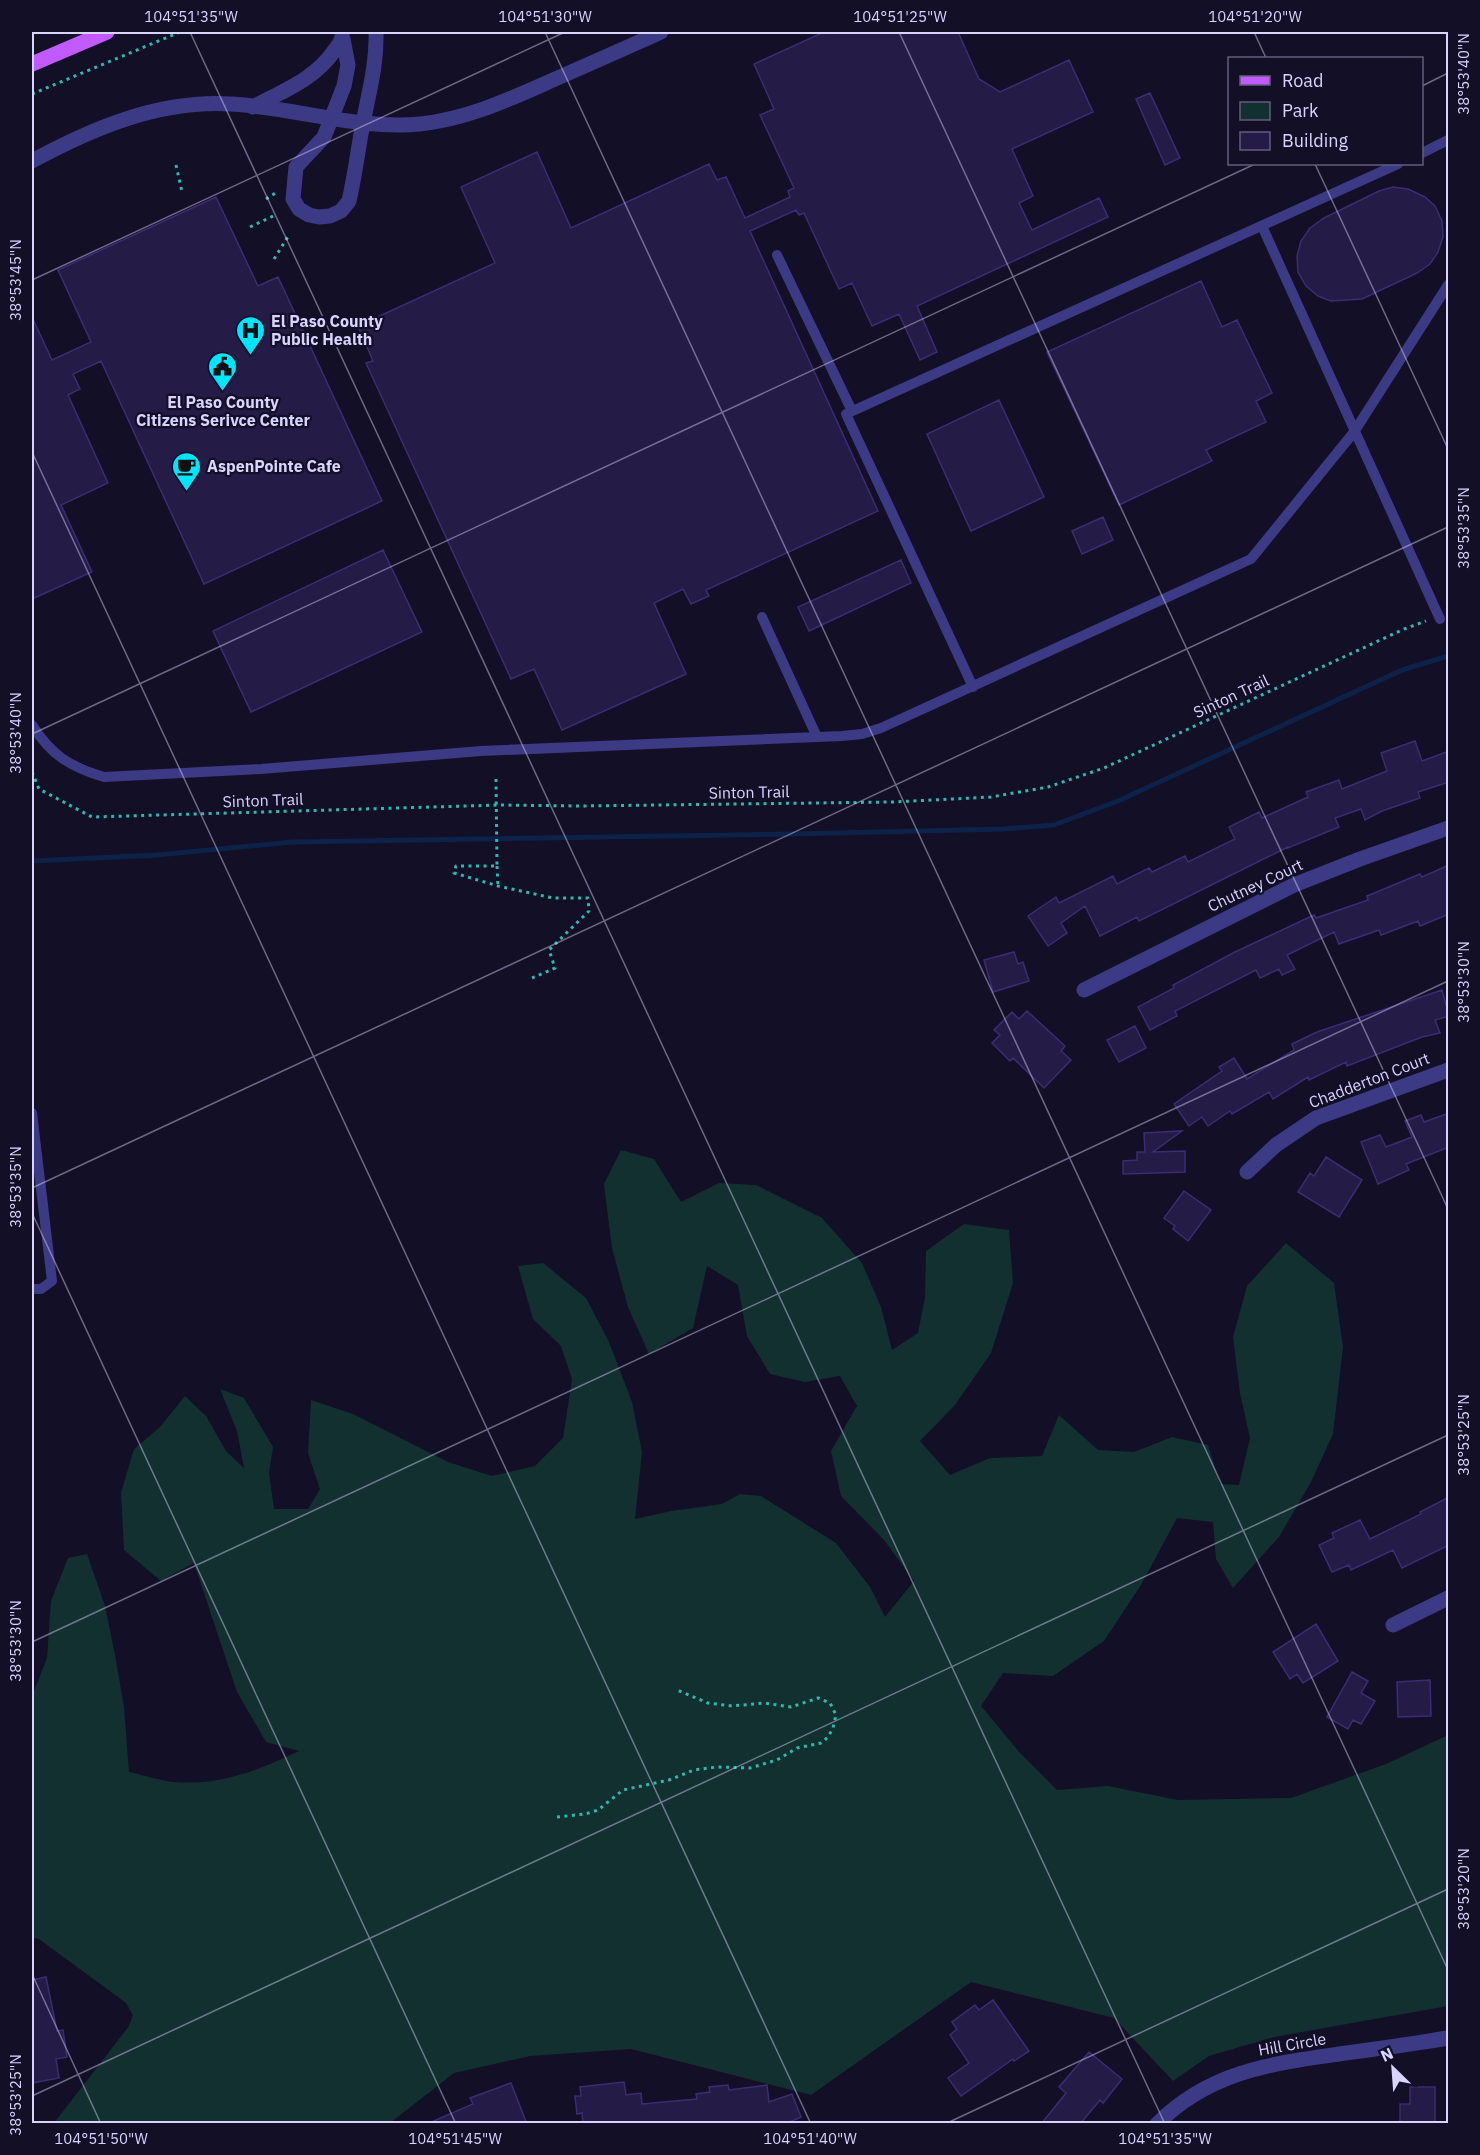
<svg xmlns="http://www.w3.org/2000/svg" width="1480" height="2155" font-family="'IBM Plex Sans',sans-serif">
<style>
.green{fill:#12302f}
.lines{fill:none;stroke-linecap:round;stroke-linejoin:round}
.stream{stroke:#0c2248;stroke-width:5}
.building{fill:#241b47;stroke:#3b2d73;stroke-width:1.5}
.path{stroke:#2fb8b0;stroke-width:3;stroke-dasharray:3 4.5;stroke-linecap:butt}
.service{stroke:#3d3a85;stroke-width:10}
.minor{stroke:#3d3a85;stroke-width:15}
.primary{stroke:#c25bff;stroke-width:15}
.ticks{fill:none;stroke:#d9d4ff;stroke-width:1.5;stroke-opacity:0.45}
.labels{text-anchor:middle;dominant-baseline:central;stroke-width:4.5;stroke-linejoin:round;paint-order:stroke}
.poi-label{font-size:16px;font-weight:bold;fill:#d9d4ff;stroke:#130f26;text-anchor:start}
.street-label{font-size:16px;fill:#d9d4ff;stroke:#130f26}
.neatline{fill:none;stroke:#d9d4ff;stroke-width:2}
.ticks-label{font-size:15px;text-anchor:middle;fill:#d9d4ff}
</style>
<rect width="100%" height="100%" fill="#130f26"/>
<!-- green -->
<path class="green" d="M621 1150 654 1159 681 1202 719 1183 756 1185 822 1218 862 1263 881 1307 892 1350 918 1333 925 1297 926 1251 964 1224 1009 1230 1013 1283 991 1353 955 1405 920 1441 950 1475 990 1458 1042 1456 1059 1415 1098 1450 1134 1452 1172 1437 1208 1445 1220 1484 1239 1485 1250 1438 1240 1393 1233 1337 1247 1286 1286 1243 1334 1283 1343 1347 1333 1434 1311 1482 1279 1537 1233 1588 1216 1559 1213 1522 1177 1518 1141 1585 1104 1641 1053 1676 1003 1673 981 1706 1020 1753 1057 1790 1108 1786 1178 1800 1291 1798 1386 1764 1448 1735V2006L1274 2037 1209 2056 1173 2081 1114 2018 971 1982 811 2095 631 2049 530 2056 454 2073 390 2123H54L129 2026 133 2015 126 2003 39 1939 32 1937V1696L47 1658 51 1601 68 1558 87 1554 105 1606 115 1655 124 1707 129 1772C144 1775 160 1781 174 1782 220 1786 259 1770 299 1751L266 1742 237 1692 194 1563 161 1581 124 1550 121 1493 134 1449 160 1427 185 1396 206 1416 226 1451 244 1468 237 1431 220 1389 244 1398 273 1447 269 1473 274 1509H308L320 1489 308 1453 311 1400 353 1414 448 1462 492 1476 535 1466 563 1438 572 1379 561 1346 533 1319 518 1266 543 1263 586 1298 609 1342 632 1402 642 1452 635 1519 671 1511 722 1504 740 1494 761 1496 836 1543 870 1587 885 1617 914 1581 884 1540 841 1496 831 1451 857 1406 840 1376 805 1382 770 1374 747 1336 738 1285 707 1266 693 1328 649 1354 628 1307 612 1248 604 1184Z"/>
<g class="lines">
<!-- stream -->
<path class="stream" d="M32 861 157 855 292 842 792 834 1004 829 1054 825 1118 801 1402 670 1448 656"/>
</g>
<!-- building -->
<path class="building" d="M824 32H958L979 79 1000 92 1069 60 1093 112 1012 149 1033 196 1019 203 1032 230 1099 198 1108 217 917 306 937 352 920 360 899 314 872 326 852 283 839 289 804 213 799 215 796 210 750 231 878 511 706 590 709 596 691 604 683 589 654 603 686 674 562 730 534 669 511 679 366 363 373 361 358 326 495 263 461 187 537 152 571 228 709 164 717 180 726 177 745 218 790 197 788 191 794 188 760 115 774 109 754 64Z
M1150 93 1180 158 1165 165 1136 99Z
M1393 187 1408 189 1425 197 1435 206 1442 221 1443 237 1438 252 1430 264 1417 273 1362 299 1331 301 1318 296 1306 286 1298 272 1297 256 1301 241 1310 228 1324 218 1379 191Z
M216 197 258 286 278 277 382 501 204 584 101 361 73 374 80 389 68 395 108 483 61 505 92 572 32 599V317L52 360 91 342 58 270Z
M1201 281 1222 327 1237 320 1272 393 1256 401 1266 422 1206 450 1212 461 1119 505 1047 352Z
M999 400 1044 497 971 531 927 434Z
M1103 517 1113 540 1082 554 1072 531Z
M383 550 422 632 251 712 213 631Z
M901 560 911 583 809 631 798 607Z
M1415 741 1422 761 1449 751V782L1418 792 1420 798 1382 811 1365 820 1361 809 1335 818 1339 827 1288 848V847L1139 921 1137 917 1100 936 1085 906 1061 923 1067 933 1048 946 1028 916 1056 897 1059 903 1113 876 1117 884 1149 868 1152 872 1185 856 1188 862 1235 839 1229 827 1259 812 1262 818 1308 797 1306 792 1339 780 1342 789 1387 771 1381 753Z
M1449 865V914L1420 926 1418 921 1381 935 1379 930 1339 944 1334 932 1287 955 1295 969 1282 975 1279 969 1260 978 1256 970 1175 1011 1177 1016 1150 1030 1138 1007 1174 988 1173 985 1235 952 1314 915 1316 918 1368 900 1367 896 1420 874 1422 877Z
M1014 952 1018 964 1023 962 1029 981 993 992 984 960Z
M1442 990 1449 1016 1435 1020 1440 1033 1422 1037 1347 1066 1346 1062 1309 1080 1308 1077 1273 1099 1269 1092 1232 1114 1230 1111 1208 1126 1202 1117 1189 1126 1174 1104 1222 1071 1219 1067 1234 1058 1247 1079 1294 1050 1292 1044 1317 1032Z
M1027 1011 1065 1046 1061 1051 1071 1060 1044 1088 1013 1058 1010 1061 992 1043 1000 1035 994 1030 1012 1012 1019 1019Z
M1135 1026 1146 1048 1119 1062 1107 1040Z
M1449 1113V1147L1406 1164 1409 1170 1378 1184 1361 1142 1380 1135 1386 1147 1412 1137 1405 1121 1421 1115 1424 1122Z
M1182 1131 1153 1152 1185 1151V1172L1123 1174V1161L1137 1160V1152H1145L1144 1133Z
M1326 1157 1362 1180 1339 1217 1298 1192 1310 1173 1314 1176Z
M1184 1191 1211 1210 1188 1241 1173 1229 1175 1226 1164 1218Z
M1449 1497V1545L1402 1568 1393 1550 1351 1570 1349 1565 1332 1572 1319 1545 1334 1538 1332 1533 1360 1520 1370 1539 1421 1514 1420 1512Z
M1316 1624 1338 1661 1303 1683 1297 1674 1290 1679 1273 1652Z
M1352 1672 1368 1681 1361 1693 1375 1701 1361 1724 1353 1720 1348 1729 1327 1717Z
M1430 1680 1431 1716 1398 1717 1397 1682Z
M46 1977 57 2031 63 2030 67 2057 56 2059 59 2078 32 2083V1980Z
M993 2000 1029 2051 1014 2061 1013 2059 961 2096 948 2078 969 2063 950 2035 957 2029 952 2022 975 2005 979 2010Z
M1089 2052 1122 2079 1103 2103 1100 2100 1080 2124H1041L1066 2093 1059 2087Z
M624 2082 626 2095 641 2093 642 2104 697 2099 696 2094 710 2092 709 2087 728 2085 729 2090 767 2085 769 2102 792 2094 801 2117 785 2124H583L582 2113 577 2114 575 2096H581L580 2087Z
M511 2083 527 2124H427L473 2104 470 2098Z
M1410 2087H1435V2124H1400V2104H1410Z"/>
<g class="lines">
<!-- path -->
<path class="path" d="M32 94 180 32
M176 165 182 192
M266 199 277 192
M250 227 273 216
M274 259 289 235
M32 772 39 789 92 817 500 805 580 806 893 802 991 797 1048 787 1104 768 1404 629 1426 621
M496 779 497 866H456L454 873 498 886 553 898H588L589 911 549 950 555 968 532 978
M497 866 498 886
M557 1817 585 1814 598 1810 623 1790 669 1780 694 1770 717 1767 750 1768 777 1760 797 1748 821 1743 828 1737 833 1728 836 1715 830 1703 818 1698 791 1707 764 1703 732 1706 708 1703 677 1690"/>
<!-- service -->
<path class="service" d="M1422 153 1448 140
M1262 226 1440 619
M777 255 852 411
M762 617 817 737
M973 687 846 414 1398 164
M32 725C51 755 70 767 104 777L261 769 481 751 842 736 862 734 881 728 1251 559 1354 432 1448 285
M32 1113 52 1281 41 1289H32"/>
<!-- minor -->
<path class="minor" d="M343 39 348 65 344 86 324 137 296 167 293 199 299 209 309 215 319 217 330 216 341 211 349 201C355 175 358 149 363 123 369 92 377 64 376 32
M253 107C283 91 315 79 334 51 338 45 343 41 342 34
M32 161C93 128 159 100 230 104 294 107 356 130 420 124 468 119 510 99 553 80 589 64 626 48 661 32
M1084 990 1294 885 1360 859 1448 828
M1247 1172 1276 1145 1316 1118 1448 1070
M1393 1625 1448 1598
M1157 2124C1209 2072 1269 2064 1339 2054 1375 2049 1412 2044 1448 2038"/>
<!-- primary -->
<path class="primary" d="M32 64 107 32"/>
</g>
<!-- ticks -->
<path class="ticks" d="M190 32 1165 2124M545 32 1448 1970M899 32 1448 1209M1254 32 1266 58M1422 86 1448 73M1315 164 1448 449M32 280 565 32M32 452 811 2124M32 734 1255 164M32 1188 1448 527M32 1213 456 2124M32 1642 1448 981M32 1974 101 2124M32 2096 1448 1435M945 2124 1448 1889"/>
<!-- icons -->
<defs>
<symbol id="hospital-pin" viewBox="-11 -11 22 30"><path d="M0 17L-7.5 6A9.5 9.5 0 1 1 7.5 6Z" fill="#00e5ff" stroke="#130f26"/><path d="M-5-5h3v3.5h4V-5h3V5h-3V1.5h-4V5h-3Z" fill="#111"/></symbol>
<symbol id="civic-pin" viewBox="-11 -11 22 30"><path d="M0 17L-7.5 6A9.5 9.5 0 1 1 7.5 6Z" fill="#00e5ff" stroke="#130f26"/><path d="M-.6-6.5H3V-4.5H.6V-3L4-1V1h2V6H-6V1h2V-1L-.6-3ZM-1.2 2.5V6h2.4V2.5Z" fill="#111"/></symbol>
<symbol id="cafe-pin" viewBox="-11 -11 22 30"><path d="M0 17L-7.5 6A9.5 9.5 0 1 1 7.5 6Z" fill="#00e5ff" stroke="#130f26"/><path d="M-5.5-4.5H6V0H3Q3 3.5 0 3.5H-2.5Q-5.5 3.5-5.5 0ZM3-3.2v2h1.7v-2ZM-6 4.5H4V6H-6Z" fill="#111"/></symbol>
</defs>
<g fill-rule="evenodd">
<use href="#hospital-pin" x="234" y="314" width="33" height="45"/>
<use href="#civic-pin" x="206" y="350" width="33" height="45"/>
<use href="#cafe-pin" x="170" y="450" width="33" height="45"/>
</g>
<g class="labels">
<!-- poi labels -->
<g class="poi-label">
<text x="271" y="321">El Paso County<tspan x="271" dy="18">Public Health</tspan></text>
<text x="223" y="402" text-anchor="middle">El Paso County<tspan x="223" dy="18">Citizens Serivce Center</tspan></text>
<text x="207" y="466">AspenPointe Cafe</text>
</g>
<!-- street labels -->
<g class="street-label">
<text transform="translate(1231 696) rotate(-25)">Sinton Trail</text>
<text transform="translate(749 792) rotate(-1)">Sinton Trail</text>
<text transform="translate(263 800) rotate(-2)">Sinton Trail</text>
<text transform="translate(1255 885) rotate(-25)">Chutney Court</text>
<text transform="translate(1369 1080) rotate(-21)">Chadderton Court</text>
<text transform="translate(1292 2044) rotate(-10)">Hill Circle</text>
</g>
</g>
<!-- border -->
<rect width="1480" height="2155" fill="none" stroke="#130f26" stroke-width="66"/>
<!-- legend -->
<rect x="1228" y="57" width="195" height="108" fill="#130f26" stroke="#625e7d" stroke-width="1.5"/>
<rect x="1240" y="76" width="30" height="9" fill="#c25bff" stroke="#625e7d" stroke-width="1.5"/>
<text x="1282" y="87" font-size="18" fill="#d9d4ff">Road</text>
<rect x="1240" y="102" width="30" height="18" fill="#12302f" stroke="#625e7d" stroke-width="1.5"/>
<text x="1282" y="117" font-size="18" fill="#d9d4ff">Park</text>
<rect x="1240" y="132" width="30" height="18" fill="#241b47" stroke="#625e7d" stroke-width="1.5"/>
<text x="1282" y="147" font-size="18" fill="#d9d4ff">Building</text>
<!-- north arrow -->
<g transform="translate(1393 2068) rotate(335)" stroke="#130f26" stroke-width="4.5" paint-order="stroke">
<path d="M0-4.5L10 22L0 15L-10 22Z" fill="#d9d4ff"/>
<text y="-9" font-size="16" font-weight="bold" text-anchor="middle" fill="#d9d4ff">N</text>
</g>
<rect x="33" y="33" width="1414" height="2089" class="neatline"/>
<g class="ticks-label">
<text x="191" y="22">104°51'35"W</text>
<text x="545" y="22">104°51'30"W</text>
<text x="900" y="22">104°51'25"W</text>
<text x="1255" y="22">104°51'20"W</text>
<text transform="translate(1464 74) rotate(-90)" y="5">38°53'40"N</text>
<text transform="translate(16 280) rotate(-90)" y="5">38°53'45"N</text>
<text transform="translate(1464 528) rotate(-90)" y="5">38°53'35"N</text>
<text transform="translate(16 733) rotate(-90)" y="5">38°53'40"N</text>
<text transform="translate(1464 982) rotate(-90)" y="5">38°53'30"N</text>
<text transform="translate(16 1187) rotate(-90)" y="5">38°53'35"N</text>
<text transform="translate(1464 1435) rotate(-90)" y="5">38°53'25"N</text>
<text transform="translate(16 1641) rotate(-90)" y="5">38°53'30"N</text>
<text transform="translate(1464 1889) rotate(-90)" y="5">38°53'20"N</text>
<text transform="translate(16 2095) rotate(-90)" y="5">38°53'25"N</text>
<text x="101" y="2144">104°51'50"W</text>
<text x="455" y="2144">104°51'45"W</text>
<text x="810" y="2144">104°51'40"W</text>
<text x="1165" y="2144">104°51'35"W</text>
</g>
</svg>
